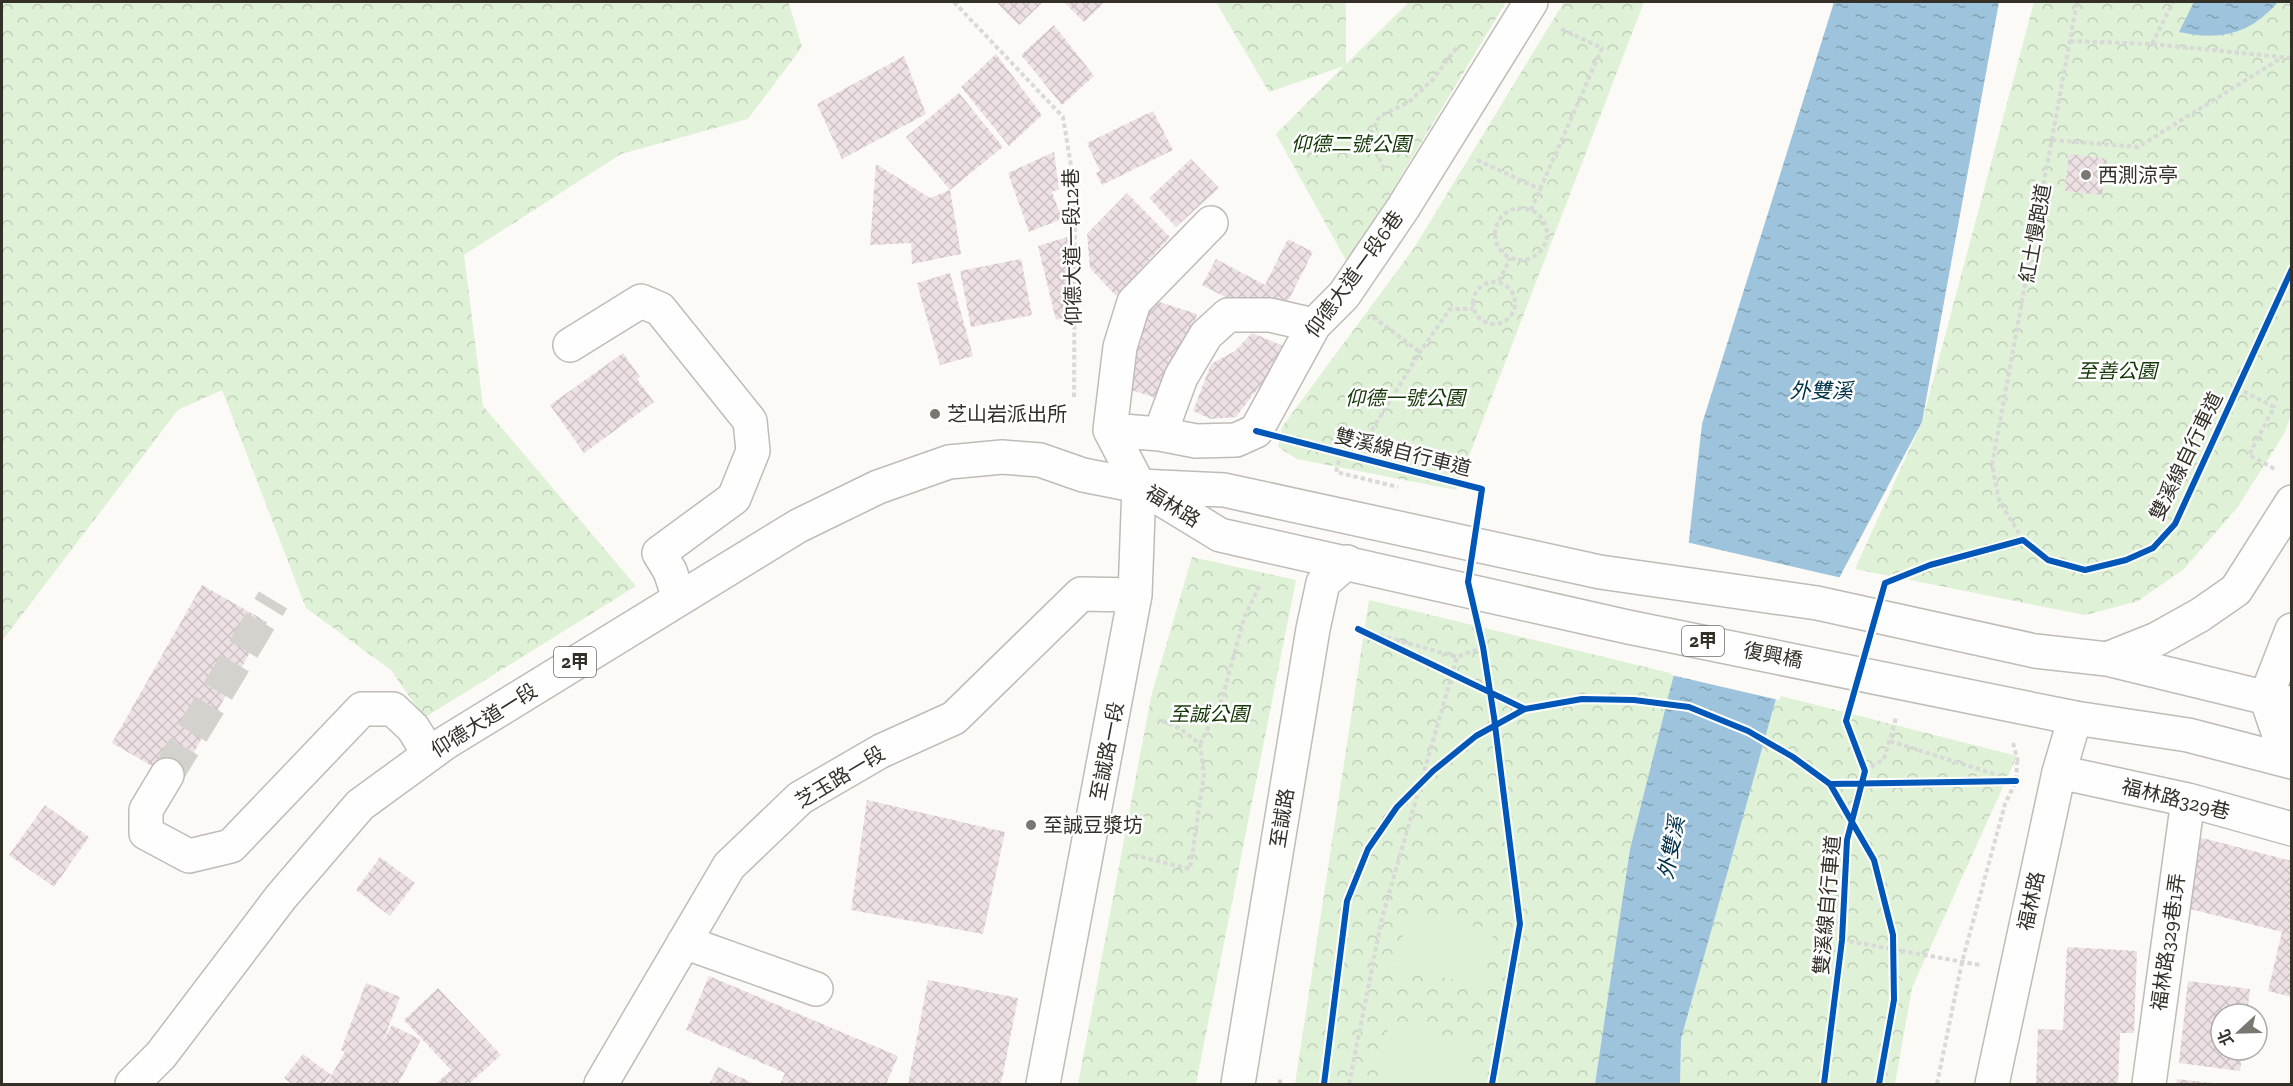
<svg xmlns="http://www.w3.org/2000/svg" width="2293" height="1086" font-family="'Zilla Slab','Noto Sans TC',serif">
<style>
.forest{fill:url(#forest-crowns)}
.garden{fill:#dff1d7}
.water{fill:url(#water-ripples)}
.pier{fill:#fcfaf6}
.building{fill:url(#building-cross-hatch)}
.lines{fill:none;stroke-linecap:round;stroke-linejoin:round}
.minor-tunnel{stroke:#d4d2cd;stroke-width:33;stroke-dasharray:33 16;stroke-linecap:butt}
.minor-casing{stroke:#bfbcb7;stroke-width:36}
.major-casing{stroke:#bfbcb7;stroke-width:36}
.path{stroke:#d9d9d8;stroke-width:4;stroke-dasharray:4.5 3;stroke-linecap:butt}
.minor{stroke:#fffefe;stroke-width:33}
.major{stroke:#fffefe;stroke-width:33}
.cycleway-casing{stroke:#fff;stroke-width:10}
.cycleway{stroke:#0057b8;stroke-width:6}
.poi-dot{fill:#7a7770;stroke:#fff;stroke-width:2}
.labels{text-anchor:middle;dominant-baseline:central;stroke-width:5;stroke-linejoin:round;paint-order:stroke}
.shield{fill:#fff;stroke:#716e68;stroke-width:1.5}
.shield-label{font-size:18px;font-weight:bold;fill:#343028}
.park-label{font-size:20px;font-style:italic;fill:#123705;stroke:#fff}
.poi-label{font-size:20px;fill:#343028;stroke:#fff;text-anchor:start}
.street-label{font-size:20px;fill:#343028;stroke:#fff}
.water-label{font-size:21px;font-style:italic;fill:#003149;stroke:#fff}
</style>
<defs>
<pattern id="forest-crowns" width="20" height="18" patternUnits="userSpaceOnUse" patternTransform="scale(1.5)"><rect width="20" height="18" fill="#dff1d7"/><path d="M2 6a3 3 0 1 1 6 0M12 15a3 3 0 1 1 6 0" fill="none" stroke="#c0cfb9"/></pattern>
<pattern id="water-ripples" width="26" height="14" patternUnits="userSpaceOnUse" patternTransform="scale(1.5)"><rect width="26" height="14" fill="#9dc4dc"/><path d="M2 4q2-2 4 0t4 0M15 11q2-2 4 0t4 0" fill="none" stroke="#81a0b2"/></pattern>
<pattern id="building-cross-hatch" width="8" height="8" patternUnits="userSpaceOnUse" patternTransform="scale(1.5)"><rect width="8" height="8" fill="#eee1e5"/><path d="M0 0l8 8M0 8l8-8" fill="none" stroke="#cdc1c4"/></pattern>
</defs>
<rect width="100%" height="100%" fill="#fcfaf6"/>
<!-- forest -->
<path class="forest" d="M2 2H792L789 4 802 47 748 119 621 154 464 255 483 406 636 586 424 718 391 670 306 608 222 390 178 410 2 641Z
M1216 2H1346V64L1409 2H1506L1348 264 1276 134 1344 66 1269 92Z
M1564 2H1644L1456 490 1297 459 1278 447 1282 427 1414 248Z
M2034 2H2291V416L2284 434 2237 508 2184 569 2138 601 2085 615 1855 569 1922 422Z
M1192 557 1296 580 1196 1084H1078L1151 697Z
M1369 600 1674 674 1630 849 1595 1084H1295Z
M1777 695 2017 756 1912 988 1895 1084H1680L1681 1039Z"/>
<!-- garden -->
<path class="garden" d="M1408 912 1494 931 1482 986 1396 967Z
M1389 1023 1475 1042 1466 1084H1376Z"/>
<!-- water -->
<path class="water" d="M1834 2H1999L1922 422 1777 695 1681 1039 1680 1084H1595L1630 849 1674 674 1702 424Z
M2194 2H2278C2250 34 2221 41 2179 32Z"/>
<!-- pier -->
<path class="pier" d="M1686 542 1842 578 1779 700 1671 675Z"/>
<!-- building -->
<path class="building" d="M996 2H1043L1019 25Z
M1064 2H1105L1084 22Z
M1054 25 1094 76 1062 105 1021 55Z
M996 54 1042 115 1009 146 961 87Z
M904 56 926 114 842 159 817 104Z
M959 93 1003 147 950 190 906 137Z
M1153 111 1173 150 1102 185 1096 173 1100 171 1087 143Z
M1054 152 1059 189 1052 192 1062 219 1029 232 1008 173Z
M2069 154 2107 159 2102 195 2065 191Z
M1191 159 1219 188 1176 227 1149 198Z
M876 164 930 198 950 190 961 254 912 264 911 243 870 245Z
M1127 193 1170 237 1116 296 1090 268 1087 234Z
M1067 237 1073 272V291L1066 317 1056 320 1038 246Z
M1288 239 1313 252 1284 309 1258 314 1202 285 1216 259 1265 285Z
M1021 259 1032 315 971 327 960 271Z
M950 273 973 356 940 365 917 283Z
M1150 299 1197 314 1169 402 1122 387Z
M1252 333 1295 351 1269 374 1236 417 1211 419 1193 411 1211 364 1235 351Z
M623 353 640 377 637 379 654 402 584 453 550 405Z
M202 585 267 622 178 781 112 743Z
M867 800 1005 832 983 934 851 910Z
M45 805 89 837 54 887 9 855Z
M2191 835 2292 861V997L2268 991 2282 932 2174 905Z
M380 857 415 883 390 916 356 890Z
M2067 947 2137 951 2134 1033H2120L2118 1084H2036L2038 1029 2063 1030Z
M709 976 898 1056 886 1084H780L785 1073 686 1030Z
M928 980 1018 998 1001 1084H908Z
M2188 981 2250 989 2247 1014H2221V1050H2243L2240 1071 2179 1063Z
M366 983 400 997 383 1041 392 1025 421 1040 398 1084H326L345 1052 341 1050Z
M438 988 501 1055 469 1084H435L451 1070 404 1020Z
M303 1054 331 1075 324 1084H292L284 1078Z
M718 1067 755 1084H709Z
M2177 1079 2213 1083V1084H2176Z"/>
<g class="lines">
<!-- minor-tunnel -->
<path class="minor-tunnel" d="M167 775 273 600"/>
<defs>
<path id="minor" d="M570 345 641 301 660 309 750 421 753 451 734 498 659 553 670 571 679 598
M1110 430 1120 347 1134 302 1211 223
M1160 434 1181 377 1206 335 1228 315H1270L1314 325
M2059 772 2188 800 2292 829
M167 775 146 810V833L189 856 231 846 362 709H393L413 728 429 754
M684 942 816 989
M601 1084 729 866 800 798 881 751 954 718 1081 594 1135 595
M1043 1084 1135 595 1139 486 1110 430 1160 434 1196 441 1236 440 1256 431 1314 325 1344 295 1403 208 1531 2
M1238 1084 1313 629 1323 583 1347 562
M1992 1084 2059 772 2075 718
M2149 1084 2188 800"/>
<path id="major" d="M1143 488 1220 535 1628 627 2075 718 2188 735 2292 762
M2107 659 2157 639 2200 615 2236 590 2292 502
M2288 761 2266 697 2292 630
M132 1084 161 1055 281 897 360 805 445 743 798 526 878 487 949 462 1002 457 1040 460 1083 475 1139 486 1224 490 1600 572 1817 603 2035 651 2107 659 2292 704"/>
</defs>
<!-- minor casing -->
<use href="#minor" class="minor-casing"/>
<!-- major casing -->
<use href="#major" class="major-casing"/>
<!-- path -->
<path class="path" d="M954 2 1063 117 1075 190 1074 400
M2070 41 2152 44 2292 58
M2152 44 2173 2
M2052 140 2138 147 2283 57
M1477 160 1542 190
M1384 169 1377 154 1371 132 1380 116 1409 102 1433 79 1457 47
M1495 234a26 26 0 1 1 52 0a26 26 0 1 1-52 0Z
M1531 210 1602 48 1559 28
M1499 281 1510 258
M1473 303a21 21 0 1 1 42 0a21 21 0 1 1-42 0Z
M1373 317 1420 352
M2237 388 2274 407 2249 455 2275 469
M1341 453 1336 472 1398 487
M1356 456 1420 352 1450 309H1473
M2023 540 1999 500 1992 465 2077 2
M1358 629 1457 657
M1890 741 2016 781
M2013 743 2018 762
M1200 744 1222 699 1244 618 1261 583
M1865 771 1884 759 1896 718
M1134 855 1190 869 1204 774 1200 744 1181 729 1158 719
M1842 940 1980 965
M1280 1084V1079
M1349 1084 1382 918 1457 657 1483 647
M1937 1084 1962 962 2005 804 2016 781 2017 762"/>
<!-- minor -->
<use href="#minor" class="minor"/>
<!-- major -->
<use href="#major" class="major"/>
<defs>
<path id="cycleway" d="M1256 431 1482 489 1468 582 1483 647 1494 717 1520 924 1492 1084
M1358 629 1525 709
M1830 784 2016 781
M1324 1084 1347 901 1368 849 1397 807 1433 771 1476 736 1525 709 1582 699 1634 700 1689 707 1748 731 1793 757 1830 784 1874 860 1893 935 1894 1000 1879 1084
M1824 1084 1842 940 1847 840 1865 771 1846 721 1885 583 1930 565 2023 540 2048 560 2085 570 2126 560 2153 548 2175 524 2292 269"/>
</defs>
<!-- cycleway casing -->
<use href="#cycleway" class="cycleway-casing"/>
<!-- cycleway -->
<use href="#cycleway" class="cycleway"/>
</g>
<!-- markers -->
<g class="poi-dot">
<circle cx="2086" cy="175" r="6"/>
<circle cx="935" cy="414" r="6"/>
<circle cx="1031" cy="825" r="6"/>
</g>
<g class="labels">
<!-- shield labels -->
<g class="shield">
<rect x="1682" y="626" width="42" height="30" rx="4.5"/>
<rect x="554" y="647" width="42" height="30" rx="4.5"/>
</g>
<g class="shield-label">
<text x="1703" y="641">2甲</text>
<text x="575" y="662">2甲</text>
</g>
<!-- park labels -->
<g class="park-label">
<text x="1351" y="144">仰德二號公園</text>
<text x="2117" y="371">至善公園</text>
<text x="1405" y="398">仰德一號公園</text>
<text x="1209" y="714">至誠公園</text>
</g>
<!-- poi labels -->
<g class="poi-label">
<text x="2098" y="175">西測涼亭</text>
<text x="947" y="414">芝山岩派出所</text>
<text x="1043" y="825">至誠豆漿坊</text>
</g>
<!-- street labels -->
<g class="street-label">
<text transform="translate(2035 233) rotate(-80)">紅土慢跑道</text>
<text transform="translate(1072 247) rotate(-91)">仰德大道一段12巷</text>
<text transform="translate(1354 274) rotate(-54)">仰德大道一段6巷</text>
<text transform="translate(1403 452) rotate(14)">雙溪線自行車道</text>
<text transform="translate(2186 456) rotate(-64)">雙溪線自行車道</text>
<text transform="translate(1173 506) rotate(32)">福林路</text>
<text transform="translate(1773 655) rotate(11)">復興橋</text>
<text transform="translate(484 720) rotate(-32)">仰德大道一段</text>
<text transform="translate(1107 751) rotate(-79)">至誠路一段</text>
<text transform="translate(840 777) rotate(-31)">芝玉路一段</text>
<text transform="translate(2176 799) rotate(14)">福林路329巷</text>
<text transform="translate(1282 818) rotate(-81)">至誠路</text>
<text transform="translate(2031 901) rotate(-78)">福林路</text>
<text transform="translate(1827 905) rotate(-85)">雙溪線自行車道</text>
<text transform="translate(2168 942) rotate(-82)">福林路329巷1弄</text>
</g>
<!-- water labels -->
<g class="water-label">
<text x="1821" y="390">外雙溪</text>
<text transform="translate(1671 848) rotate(-79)">外雙溪</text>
</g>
</g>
<!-- border -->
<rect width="2293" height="1086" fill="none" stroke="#343028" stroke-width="6"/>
<!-- north arrow -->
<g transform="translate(2239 1032) rotate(248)"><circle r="28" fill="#ffffff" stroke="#aeaca9" stroke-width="1.5"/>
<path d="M0-4.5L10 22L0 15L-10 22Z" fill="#7a7770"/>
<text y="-9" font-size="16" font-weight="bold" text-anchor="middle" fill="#343028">北</text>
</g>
</svg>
